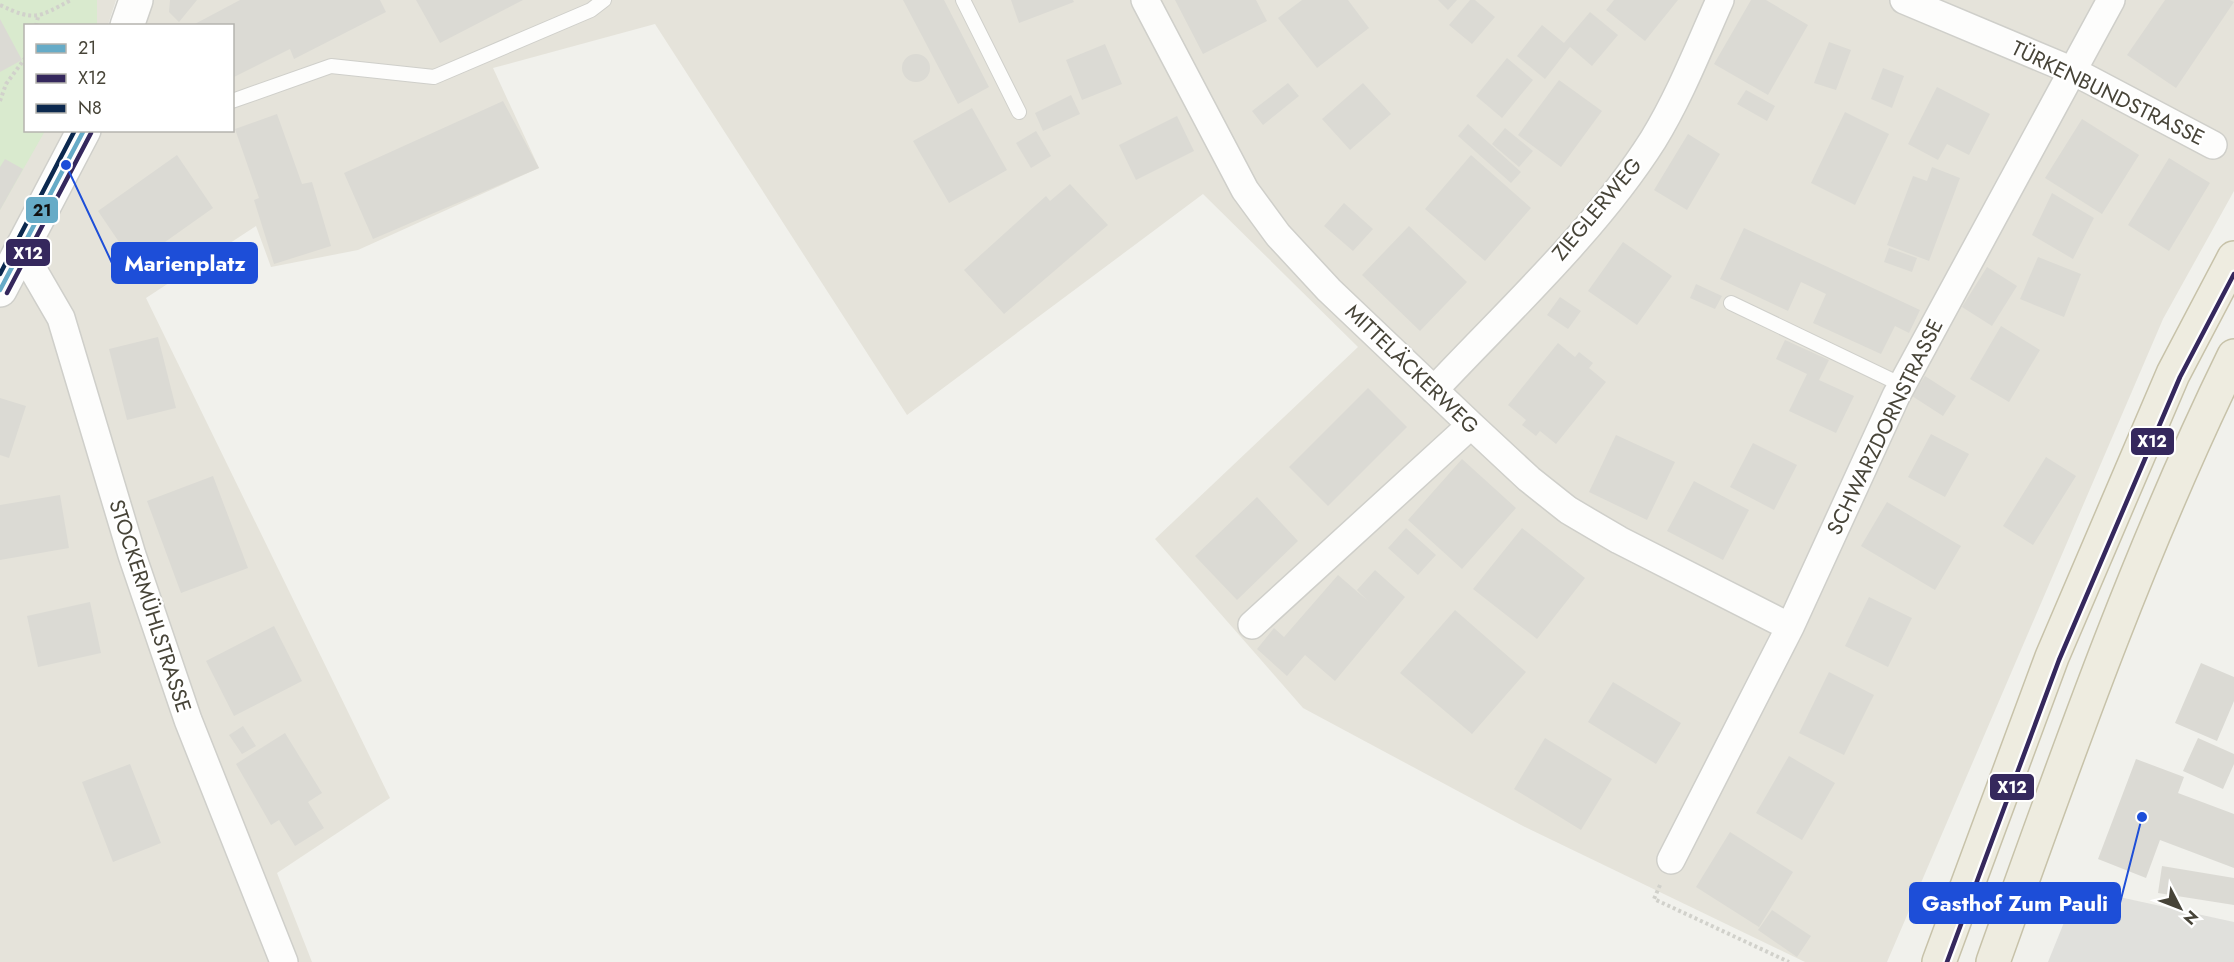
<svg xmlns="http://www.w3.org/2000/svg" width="2234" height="962" font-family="Jost,sans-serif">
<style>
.residential{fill:#e5e3da}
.green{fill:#d9eace}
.parking{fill:#e0e0dc}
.building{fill:#dbdad4}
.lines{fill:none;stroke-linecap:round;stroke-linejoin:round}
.service-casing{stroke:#cfcfca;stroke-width:16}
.minor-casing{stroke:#cfcfca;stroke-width:30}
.tertiary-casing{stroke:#cfcfca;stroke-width:36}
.trunk-casing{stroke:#c7c2a9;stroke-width:36}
.path{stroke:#d1d1cb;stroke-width:4;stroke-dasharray:3 3;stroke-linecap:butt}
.service{stroke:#fdfdfc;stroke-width:14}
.minor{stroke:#fdfdfc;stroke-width:27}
.tertiary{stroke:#fdfdfc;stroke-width:33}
.trunk{stroke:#eeece0;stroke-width:33}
.bus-1-casing{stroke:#fff;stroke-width:9}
.bus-2-casing{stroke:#fff;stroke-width:9}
.bus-3-casing{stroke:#fff;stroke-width:9}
.bus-1{stroke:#66abc7;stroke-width:4.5}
.bus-2{stroke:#35285d;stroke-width:4.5}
.bus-3{stroke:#0c294f;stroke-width:4.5}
.labels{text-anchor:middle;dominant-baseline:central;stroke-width:5;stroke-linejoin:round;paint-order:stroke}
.street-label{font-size:21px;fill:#474438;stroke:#fff}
.leader{fill:none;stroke:#1d4ed8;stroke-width:2}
.callout-dot{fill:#1d4ed8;stroke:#fff;stroke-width:2}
.callout{fill:#1d4ed8;stroke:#1d4ed8;stroke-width:2}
.callout-label{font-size:22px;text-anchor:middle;font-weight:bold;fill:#fff}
.line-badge{stroke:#fff;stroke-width:2}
.badge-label{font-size:16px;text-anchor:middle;font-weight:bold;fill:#fff}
.pale-badge-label{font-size:16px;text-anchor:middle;font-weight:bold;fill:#111}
</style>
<rect width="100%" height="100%" fill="#f1f1ec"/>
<!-- residential -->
<path class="residential" d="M0 0H116L108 25 26 26V130L72 131 232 130V26L135 25 147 0H2234V191L2163 319 1887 962H1805L1523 826 1303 708 1155 539 1358 347 1203 194 907 415 655 24 493 68 539 168 358 250 271 267 256 226 146 298 390 798 277 873 312 962H0Z"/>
<!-- green -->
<path class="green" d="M0 0H97V25L26 26V130L45 131 0 210Z"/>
<!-- parking -->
<path class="parking" d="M2078 888 2234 922V962H2048Z"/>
<!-- building -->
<path class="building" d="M170 0H197L179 22 169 12Z
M240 0H380L386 12 294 59 290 49 232 78V26H191Z
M416 0H523L440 43Z
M903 0H944L989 87 958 104Z
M1011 0H1073L1074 2 1019 23Z
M1175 0H1256L1267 21 1203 54Z
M1302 0H1348L1369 28 1317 68 1278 18Z
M1438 0H1457L1448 10Z
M1470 0H1475L1495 17 1472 44 1449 25Z
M1614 0H1678L1645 41 1606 10Z
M1751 0H1766L1808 25 1768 95 1714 64Z
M2165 0H2230L2234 2 2176 88 2127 55Z
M1590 12 1618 35 1592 66 1570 47 1545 79 1517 56 1542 25 1564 43Z
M0 19 22 60 0 72Z
M1829 42 1851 50 1836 90 1814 83Z
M1105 44 1122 84 1082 100 1066 60Z
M902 68a14 14 0 1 1 28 0a14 14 0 1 1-28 0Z
M1507 58 1533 80 1502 118 1476 96Z
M1883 68 1904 76 1892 108 1871 99Z
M1559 80 1602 111 1561 167 1518 135Z
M1288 83 1299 96 1263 125 1252 111Z
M1363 83 1391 114 1350 150 1322 119Z
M1937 87 1990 114 1969 155 1947 144 1938 160 1908 144Z
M1746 90 1775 106 1767 121 1737 104Z
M1071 95 1080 114 1043 131 1035 113Z
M503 101 539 168 373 239 344 173Z
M972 108 1007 170 949 203 913 141Z
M1845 112 1889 134 1855 205 1811 183Z
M277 114 302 184 312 182 331 246 274 264 254 200 259 198 235 129Z
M1177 116 1194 151 1136 180 1119 145Z
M2082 119 2139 155 2102 214 2045 178Z
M1468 124 1521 172 1511 183 1458 136Z
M1505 128 1533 151 1519 167 1492 144Z
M1036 131 1051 156 1031 168 1016 143Z
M1688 134 1720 154 1687 210 1654 190Z
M177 155 213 208 134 264 98 211Z
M1471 155 1531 208 1485 261 1425 209Z
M2169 158 2210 183 2169 251 2128 225Z
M5 159 23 169 0 210V167Z
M1932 167 1960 178 1929 261 1887 245 1913 176 1927 181Z
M1070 184 1108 225 1004 314 964 270 1046 196 1050 201Z
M2052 193 2094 218 2073 259 2032 235Z
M1344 203 1373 229 1353 251 1324 226Z
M1409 226 1467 282 1420 331 1362 275Z
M1744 228 1920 310 1909 333 1895 326 1881 354 1813 323 1826 294 1801 282 1788 311 1720 279Z
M1623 242 1672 276 1637 325 1588 291Z
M1889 248 1917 258 1912 272 1884 262Z
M2038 257 2081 274 2064 317 2020 299Z
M1987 267 2017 286 1992 326 1962 307Z
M1696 284 1722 296 1715 309 1690 298Z
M1560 297 1581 311 1568 329 1547 315Z
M2001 326 2040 350 2009 402 1970 379Z
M158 337 176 408 127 420 109 349Z
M1785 340 1829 360 1819 380 1854 396 1836 433 1789 411 1807 374 1776 359Z
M1558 343 1575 357 1579 352 1593 363 1589 368 1606 382 1556 444 1540 431 1536 436 1522 425 1526 420 1508 405Z
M1925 376 1956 396 1943 416 1912 396Z
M1368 388 1407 427 1328 506 1289 467Z
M0 398 26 406 9 458 0 455Z
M1931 434 1969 454 1945 497 1908 477Z
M1616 435 1675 462 1647 520 1589 492Z
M1753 443 1797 465 1774 510 1730 487Z
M2046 457 2076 476 2033 545 2003 526Z
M1462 459 1516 508 1462 569 1408 520Z
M213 476 248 568 181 593 147 501Z
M1694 481 1749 510 1723 560 1667 531Z
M60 495 69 548 0 560V505Z
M1257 497 1298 541 1237 600 1195 556Z
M1887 502 1961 546 1935 590 1861 546Z
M1406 528 1436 555 1418 575 1388 548Z
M1522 528 1585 578 1537 639 1473 589Z
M1375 570 1405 597 1335 681 1305 655 1287 676 1257 649 1274 628 1284 637 1338 575 1368 601 1357 590Z
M1869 597 1912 618 1888 667 1845 646Z
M90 602 101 653 38 667 27 616Z
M1455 610 1526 672 1472 734 1400 673Z
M274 626 302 681 234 716 206 661Z
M2201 663 2234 677V701L2217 741 2175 723Z
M1829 672 1874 695 1844 755 1799 733Z
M1613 682 1681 723 1656 764 1588 722Z
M243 726 256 746 242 754 229 735Z
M285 733 322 793 308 802 324 828 295 846 279 820 271 825 236 764Z
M1545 738 1612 779 1581 830 1514 789Z
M2198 738 2234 754V764L2223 789 2183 771Z
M1789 756 1835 783 1802 840 1756 813Z
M2136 759 2184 777 2178 793 2234 814V868L2160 840 2146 878 2098 859Z
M130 764 161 843 113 862 82 782Z
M1730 832 1793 872 1759 927 1696 887Z
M2162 866 2234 878V905L2158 893Z
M1772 910 1811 936 1797 957 1758 930Z"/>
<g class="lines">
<defs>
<path id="service" d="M963 0 1019 112
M232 101 331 66 434 77 591 10 604 0
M1731 303 1902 385"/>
<path id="minor" d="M1145 0 1245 190 1278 235 1329 290 1471 425 1529 479 1568 510 1619 540 1790 627
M1904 0 2073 71 2213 145
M21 249 61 318 132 555 188 720 284 962
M1434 390C1507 312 1596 230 1653 140 1680 96 1699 47 1720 0
M1252 625 1471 425
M1671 860 1790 627 1896 396 2111 0"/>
<path id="tertiary" d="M127 26 136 0
M0 290 84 130"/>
<path id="trunk" d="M1939 962 2052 657 2173 374 2234 258
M1993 962C2066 758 2138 552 2234 356"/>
</defs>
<!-- service casing -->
<use href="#service" class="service-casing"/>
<!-- minor casing -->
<use href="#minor" class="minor-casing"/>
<!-- tertiary casing -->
<use href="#tertiary" class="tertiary-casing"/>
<!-- trunk casing -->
<use href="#trunk" class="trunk-casing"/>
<!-- path -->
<path class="path" d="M0 5C35 22 39 17 71 0
M36 26 38 17
M0 101 6 84 26 57
M1660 885 1654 899 1789 962"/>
<!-- service -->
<use href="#service" class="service"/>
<!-- minor -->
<use href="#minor" class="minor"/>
<!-- tertiary -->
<use href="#tertiary" class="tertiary"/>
<!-- trunk -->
<use href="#trunk" class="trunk"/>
<defs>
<path id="bus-1" d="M0 290 84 130"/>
<path id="bus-2" d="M7 293 91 133
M1947 962 2059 660 2180 377 2234 274"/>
<path id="bus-3" d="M0 274 75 130"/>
</defs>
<!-- bus-1 casing -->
<use href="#bus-1" class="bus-1-casing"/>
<!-- bus-2 casing -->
<use href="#bus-2" class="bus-2-casing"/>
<!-- bus-3 casing -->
<use href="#bus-3" class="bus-3-casing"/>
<!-- bus-1 -->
<use href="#bus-1" class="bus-1"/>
<!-- bus-2 -->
<use href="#bus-2" class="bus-2"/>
<!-- bus-3 -->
<use href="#bus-3" class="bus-3"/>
</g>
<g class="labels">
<!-- street labels -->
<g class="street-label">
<text transform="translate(2108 93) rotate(26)">TÜRKENBUNDSTRASSE</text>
<text transform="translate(1597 209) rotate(-50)">ZIEGLERWEG</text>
<text transform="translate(1412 369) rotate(44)">MITTELÄCKERWEG</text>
<text transform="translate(1885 427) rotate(-64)">SCHWARZDORNSTRASSE</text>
<text transform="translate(150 606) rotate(72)">STOCKERMÜHLSTRASSE</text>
</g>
</g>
<!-- callouts -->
<path class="leader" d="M66 165L112 263M2142 817L2120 903"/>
<g class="callout-dot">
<circle cx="66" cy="165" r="6"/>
<circle cx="2142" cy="817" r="6"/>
</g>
<g class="callout">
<rect x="112" y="243" width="145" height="40" rx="6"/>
<rect x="1910" y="883" width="210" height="40" rx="6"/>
</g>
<g class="callout-label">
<text x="185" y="271">Marienplatz</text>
<text x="2015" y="911">Gasthof Zum Pauli</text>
</g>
<g class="line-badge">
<rect x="25" y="196" width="34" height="28" rx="6" fill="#66abc7"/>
<rect x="5" y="238" width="46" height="29" rx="6" fill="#35285d"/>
<rect x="2130" y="427" width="45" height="29" rx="6" fill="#35285d"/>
<rect x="1989" y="773" width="46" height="28" rx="6" fill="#35285d"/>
</g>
<g class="badge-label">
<text x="28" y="259">X12</text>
<text x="2152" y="447">X12</text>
<text x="2012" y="793">X12</text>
</g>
<g class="pale-badge-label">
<text x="42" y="216">21</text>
</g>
<!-- legend -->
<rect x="24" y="24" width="210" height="108" fill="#ffffff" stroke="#b5b4af" stroke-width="1.5"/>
<rect x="36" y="44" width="30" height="9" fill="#66abc7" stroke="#b5b4af" stroke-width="1.5"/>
<text x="78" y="54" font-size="18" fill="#474438">21</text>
<rect x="36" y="74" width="30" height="9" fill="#35285d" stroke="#b5b4af" stroke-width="1.5"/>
<text x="78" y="84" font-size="18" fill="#474438">X12</text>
<rect x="36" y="104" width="30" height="9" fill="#0c294f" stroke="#b5b4af" stroke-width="1.5"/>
<text x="78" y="114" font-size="18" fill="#474438">N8</text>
<!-- north arrow -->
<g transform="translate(2180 908) rotate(132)" stroke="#ffffff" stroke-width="4.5" paint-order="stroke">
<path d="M0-4.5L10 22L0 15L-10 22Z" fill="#474438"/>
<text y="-9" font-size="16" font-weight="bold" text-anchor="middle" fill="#474438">N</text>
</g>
</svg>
